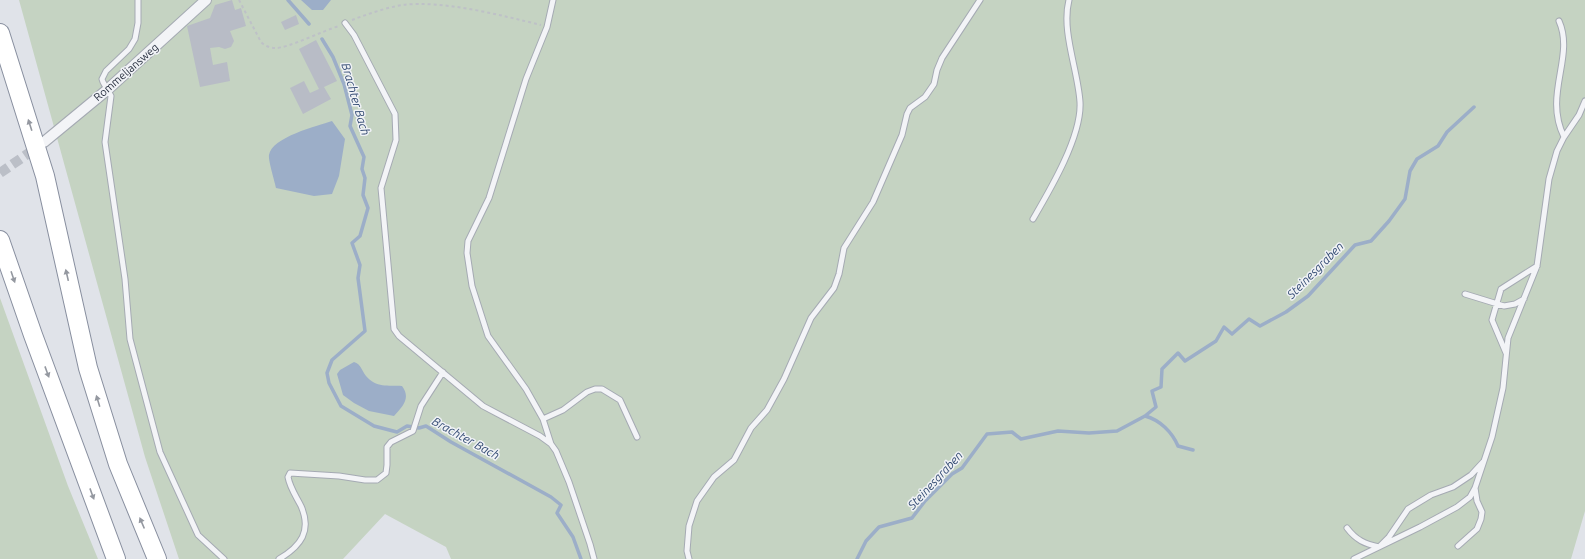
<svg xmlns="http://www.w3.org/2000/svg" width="1585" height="559" font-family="Ubuntu,sans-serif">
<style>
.green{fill:#c5d3c2}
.water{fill:#9caec8}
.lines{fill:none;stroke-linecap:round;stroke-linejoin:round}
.stream{stroke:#9caec8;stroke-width:3.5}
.building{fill:#b8bcc6}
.street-tunnel{stroke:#bbbfc7;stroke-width:10;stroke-dasharray:10 5;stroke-linecap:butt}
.lane-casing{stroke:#a5aab3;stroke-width:7}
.street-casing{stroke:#a5aab3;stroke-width:12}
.highway-casing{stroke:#888f9f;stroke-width:20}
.path{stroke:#bec1c7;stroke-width:2;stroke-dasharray:3 3;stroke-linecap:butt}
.lane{stroke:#f3f4f7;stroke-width:5}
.street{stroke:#f3f4f7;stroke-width:10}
.highway{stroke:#fff;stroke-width:18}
.oneway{fill:#9498a0}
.labels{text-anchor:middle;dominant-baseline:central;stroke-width:3;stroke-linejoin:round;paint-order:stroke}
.street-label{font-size:11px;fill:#293040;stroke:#f0f2f6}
.water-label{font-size:12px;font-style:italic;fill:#344c73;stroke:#f0f2f6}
</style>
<rect width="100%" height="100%" fill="#e0e3e9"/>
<!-- green -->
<path class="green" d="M19 0H1585V511L1571 559H451L446 547 385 514 343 559H179L145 457Z
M0 298 68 486 98 559H0Z"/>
<!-- water -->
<path class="water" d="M301 0H331L323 10H312Z
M332 121 345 139 339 176 332 194 314 196 276 188C275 182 268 160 269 155 272 137 317 126 332 121Z
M354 362C361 364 362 371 366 376 376 388 388 385 402 386 411 398 403 406 394 416L369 411 354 403 343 395 337 374 340 370Z"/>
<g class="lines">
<!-- stream -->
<path class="stream" d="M288 0 309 24
M322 39 333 57 344 84 352 115 350 126 364 157 362 169 365 178 363 195 368 208 360 236 352 243 360 265 358 278 365 331 332 360 327 373 329 383 341 406 374 426 397 432 407 426 419 428 426 426 451 442 551 497 561 505 557 513 573 537 581 559
M1145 416C1160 420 1172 432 1178 446L1193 450
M857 559 866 541 879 527 912 518 925 501 952 474 962 468 987 434 1012 432 1021 439 1058 431 1089 433 1117 431 1145 416 1156 407 1152 391 1161 387 1162 369 1178 353 1185 361 1216 341 1224 327 1232 334 1249 319 1260 326 1286 312 1308 296 1355 245 1371 241 1389 221 1405 199 1410 171 1417 159 1438 146 1447 132 1474 107"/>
</g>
<!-- building -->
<path class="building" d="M232 0 235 10 241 8 246 26 230 31 234 41 231 47 225 49 219 47 210 48 213 65 227 62 230 81 200 87 187 26 210 18 215 5Z
M296 15 299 24 285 30 281 22Z
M316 40 337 81 324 87 331 99 303 114 290 88 304 81 310 93 319 89 299 49Z"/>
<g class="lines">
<!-- street-tunnel -->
<path class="street-tunnel" d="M0 173 39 146"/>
<defs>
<path id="lane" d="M138 0V23L135 39 129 49 106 71 102 79 103 82 111 96 105 142 125 279 130 339 160 452 198 535 224 559
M1559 21C1575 57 1543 94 1564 137
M345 23 354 35 395 114 396 140 381 188 394 329 399 336 483 406 540 436 551 444 556 451 569 482 590 544 594 559
M1033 219C1050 190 1082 136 1080 102 1078 70 1061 31 1069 0
M1465 294 1504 306 1515 304 1524 299
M1506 353 1492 320 1501 289 1537 266
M543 419 563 410 587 392 595 389H602L620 400 637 437
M551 444 543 419 526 389 488 336 472 286 467 253 468 241 489 198 526 79 547 27 553 0
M1347 528C1356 540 1365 544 1379 547L1389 537 1408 509 1431 495 1453 487 1471 475 1483 462
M1458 546 1477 529 1481 519 1482 512 1477 501 1475 488
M279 559C301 546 312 531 301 506 296 496 290 488 288 477L290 473 339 476 365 480H377L386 473 387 465V447L391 442 413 431 421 406 443 372
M689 559 687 551 689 526 697 501 714 477 734 460 751 428 767 410 784 379 811 318 834 288 839 274 844 248 873 202 902 135 907 114 910 108 925 97 934 84 937 70 942 58 980 0
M1354 559 1420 527 1457 507 1470 497 1475 488 1492 437 1503 388 1508 338 1537 266 1549 179 1557 151 1564 137 1579 115 1585 101"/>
<path id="street" d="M44 142 107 90 206 0"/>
<path id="highway" d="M0 33 45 176 88 368 118 464 157 559
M0 240 33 335 116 559"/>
</defs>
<!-- lane casing -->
<use href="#lane" class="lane-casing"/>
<!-- street casing -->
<use href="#street" class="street-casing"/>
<!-- highway casing -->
<use href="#highway" class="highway-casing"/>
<!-- path -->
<path class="path" d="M239 0 261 42C265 46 270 48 275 48 286 49 325 30 339 26
M352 20C368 14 385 8 402 5 443 0 500 15 541 25"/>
<!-- lane -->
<use href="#lane" class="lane"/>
<!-- street -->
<use href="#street" class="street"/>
<!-- highway -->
<use href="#highway" class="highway"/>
</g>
<!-- one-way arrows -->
<defs><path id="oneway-solid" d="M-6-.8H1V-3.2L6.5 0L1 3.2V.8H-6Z"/></defs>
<g class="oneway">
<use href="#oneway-solid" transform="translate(30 125) rotate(-108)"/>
<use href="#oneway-solid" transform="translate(67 275) rotate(-103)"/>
<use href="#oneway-solid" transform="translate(13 277) rotate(71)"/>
<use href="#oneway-solid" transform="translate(47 372) rotate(70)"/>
<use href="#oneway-solid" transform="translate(98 401) rotate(-107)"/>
<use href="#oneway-solid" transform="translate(92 494) rotate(70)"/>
<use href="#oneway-solid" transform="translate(142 523) rotate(-113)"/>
</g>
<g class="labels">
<!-- street labels -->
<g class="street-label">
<text transform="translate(126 72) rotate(-41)">Rommeljansweg</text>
</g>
<!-- water labels -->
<g class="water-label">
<text transform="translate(356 99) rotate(74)">Brachter Bach</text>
<text transform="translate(1315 270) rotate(-45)">Steinesgraben</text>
<text transform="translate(466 438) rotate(29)">Brachter Bach</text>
<text transform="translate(935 480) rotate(-47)">Steinesgraben</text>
</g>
</g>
</svg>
